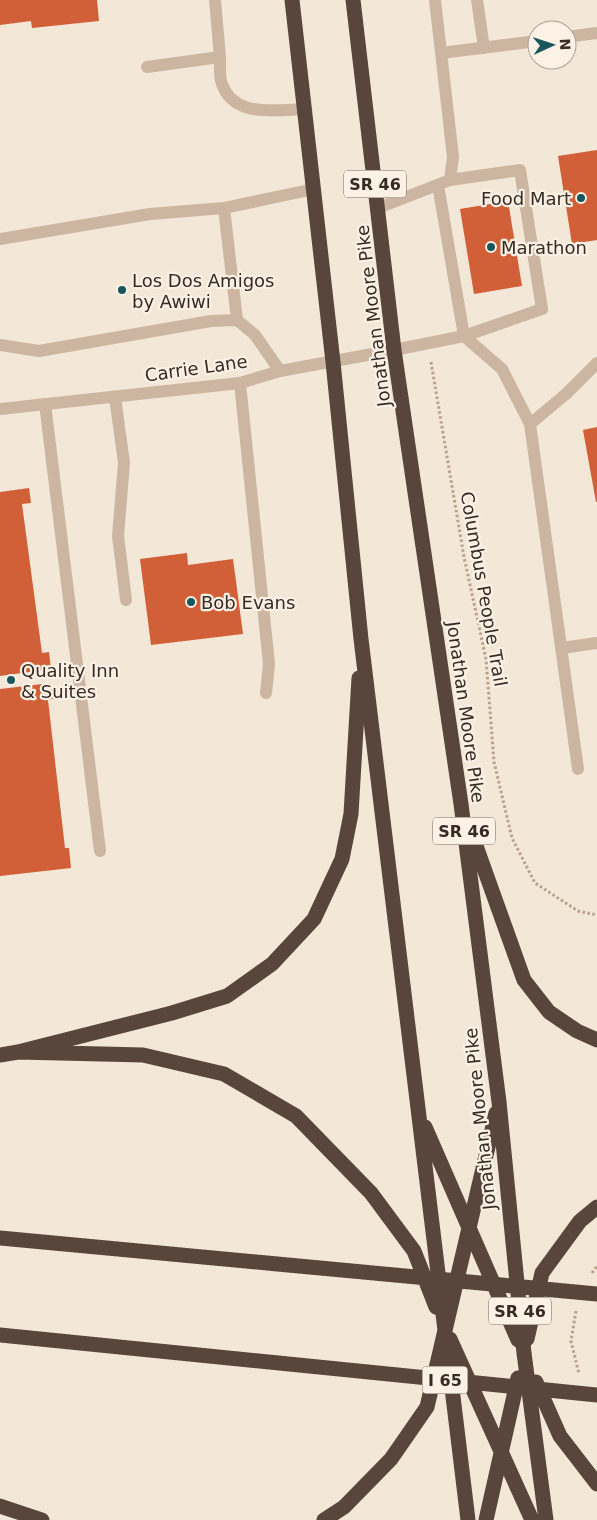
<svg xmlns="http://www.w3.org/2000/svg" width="597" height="1520" font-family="'DejaVu Sans',sans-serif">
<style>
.building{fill:#d15f37}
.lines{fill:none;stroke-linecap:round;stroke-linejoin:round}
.path{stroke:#b8a08c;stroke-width:3;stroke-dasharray:2.5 2.5;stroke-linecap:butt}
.lane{stroke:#ccb6a2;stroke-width:12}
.street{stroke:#ccb6a2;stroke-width:12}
.highway{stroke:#58453b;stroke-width:15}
.poi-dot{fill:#17565b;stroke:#fbf1e4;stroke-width:2}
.labels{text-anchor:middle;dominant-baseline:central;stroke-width:4.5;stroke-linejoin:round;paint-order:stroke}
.shield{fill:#fbf1e4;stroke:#71665e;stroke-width:1}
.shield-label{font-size:16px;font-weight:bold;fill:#362b25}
.poi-label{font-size:18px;fill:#362b25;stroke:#fbf1e4;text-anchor:start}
.street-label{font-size:18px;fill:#362b25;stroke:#fbf1e4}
</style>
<rect width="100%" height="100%" fill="#f3e7d7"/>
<!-- building -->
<path class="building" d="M0 0H97L99 21 32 28 31 21 0 25Z
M597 150V240L572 244 558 156Z
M508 201 522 286 474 294 460 209Z
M597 427V502H596L583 430Z
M29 488 31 503 22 504 42 653 49 652 51 669 0 676V492Z
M187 553 188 565 233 559 243 634 151 645 140 559Z
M51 683 53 699 48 700 65 848H69L71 868 0 876V689Z"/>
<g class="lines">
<!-- path -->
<path class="path" d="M431 362 464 557 486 659 494 762 512 838 535 883 578 911 597 915
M592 1273 597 1266
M576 1311 571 1341 579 1374"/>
<!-- lane -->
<path class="lane" d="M477 0 484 48
M567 37 597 33
M441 53 537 41
M220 57C220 65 219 77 222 84 234 118 276 110 304 109
M147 67 220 57 215 0
M438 185 464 336 542 309 520 170 450 180
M224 208 237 320
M378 208 450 180 453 157 435 0
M0 239 150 214 224 208 314 189
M0 345 39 351 211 321 237 320 255 335 280 371
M394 350 464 336 502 369 530 424 578 769
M240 383 269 664 266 693
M115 397 124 463 118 536 126 600
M45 404 100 851
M530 424 566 394 597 363
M562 648 597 643"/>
<!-- street -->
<path class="street" d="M0 409 240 383 280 371 394 350"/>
<!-- highway -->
<path class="highway" d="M292 0 333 362 361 639 468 1520
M353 0 394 350 461 804 499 1102 524 1353 546 1520
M471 832 524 980 549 1012 577 1031 597 1040
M18 1052 143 1055 224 1074 296 1116 371 1193 414 1251 436 1307
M0 1055 18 1052 172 1013 227 996 272 964 314 919 342 859 351 814 359 678
M425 1127 518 1340
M0 1238 597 1294
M0 1335 597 1395
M450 1339 532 1520
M527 1339 542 1273 580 1221 597 1207
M536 1382 560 1436 597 1484
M0 1506 42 1520
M324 1520 344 1507 391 1459 427 1407 496 1113
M486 1520 518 1378"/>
</g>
<!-- markers -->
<g class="poi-dot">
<circle cx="581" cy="198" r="5"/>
<circle cx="491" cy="247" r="5"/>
<circle cx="122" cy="290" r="5"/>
<circle cx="191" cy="602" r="5"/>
<circle cx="11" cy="680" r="5"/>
</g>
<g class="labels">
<!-- shield labels -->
<g class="shield">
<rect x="344" y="170.5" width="62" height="27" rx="4"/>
<rect x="433" y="817.5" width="62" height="27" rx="4"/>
<rect x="489" y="1297.5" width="62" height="27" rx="4"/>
<rect x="422.5" y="1366.5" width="45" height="27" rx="4"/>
</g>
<g class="shield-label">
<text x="375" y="184">SR 46</text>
<text x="464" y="831">SR 46</text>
<text x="520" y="1311">SR 46</text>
<text x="445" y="1380">I 65</text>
</g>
<!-- poi labels -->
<g class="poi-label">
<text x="571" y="198" text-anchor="end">Food Mart</text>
<text x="501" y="247">Marathon</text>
<text x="132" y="280">Los Dos Amigos<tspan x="132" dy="21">by Awiwi</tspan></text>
<text x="201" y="602">Bob Evans</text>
<text x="21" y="670">Quality Inn<tspan x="21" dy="21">&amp; Suites</tspan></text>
</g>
<!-- street labels -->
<g class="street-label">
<text transform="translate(373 316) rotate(-97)">Jonathan Moore Pike</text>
<text transform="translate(196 368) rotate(-8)">Carrie Lane</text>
<text transform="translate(484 589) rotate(80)">Columbus People Trail</text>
<text transform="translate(466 712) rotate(82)">Jonathan Moore Pike</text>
<text transform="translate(480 1119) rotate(-96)">Jonathan Moore Pike</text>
</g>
</g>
<!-- north arrow -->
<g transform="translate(552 45) rotate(87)"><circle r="24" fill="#fbf1e4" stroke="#aca298"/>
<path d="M0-4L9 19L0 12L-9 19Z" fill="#17565b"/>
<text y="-8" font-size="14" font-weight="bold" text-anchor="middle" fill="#362b25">N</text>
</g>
</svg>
